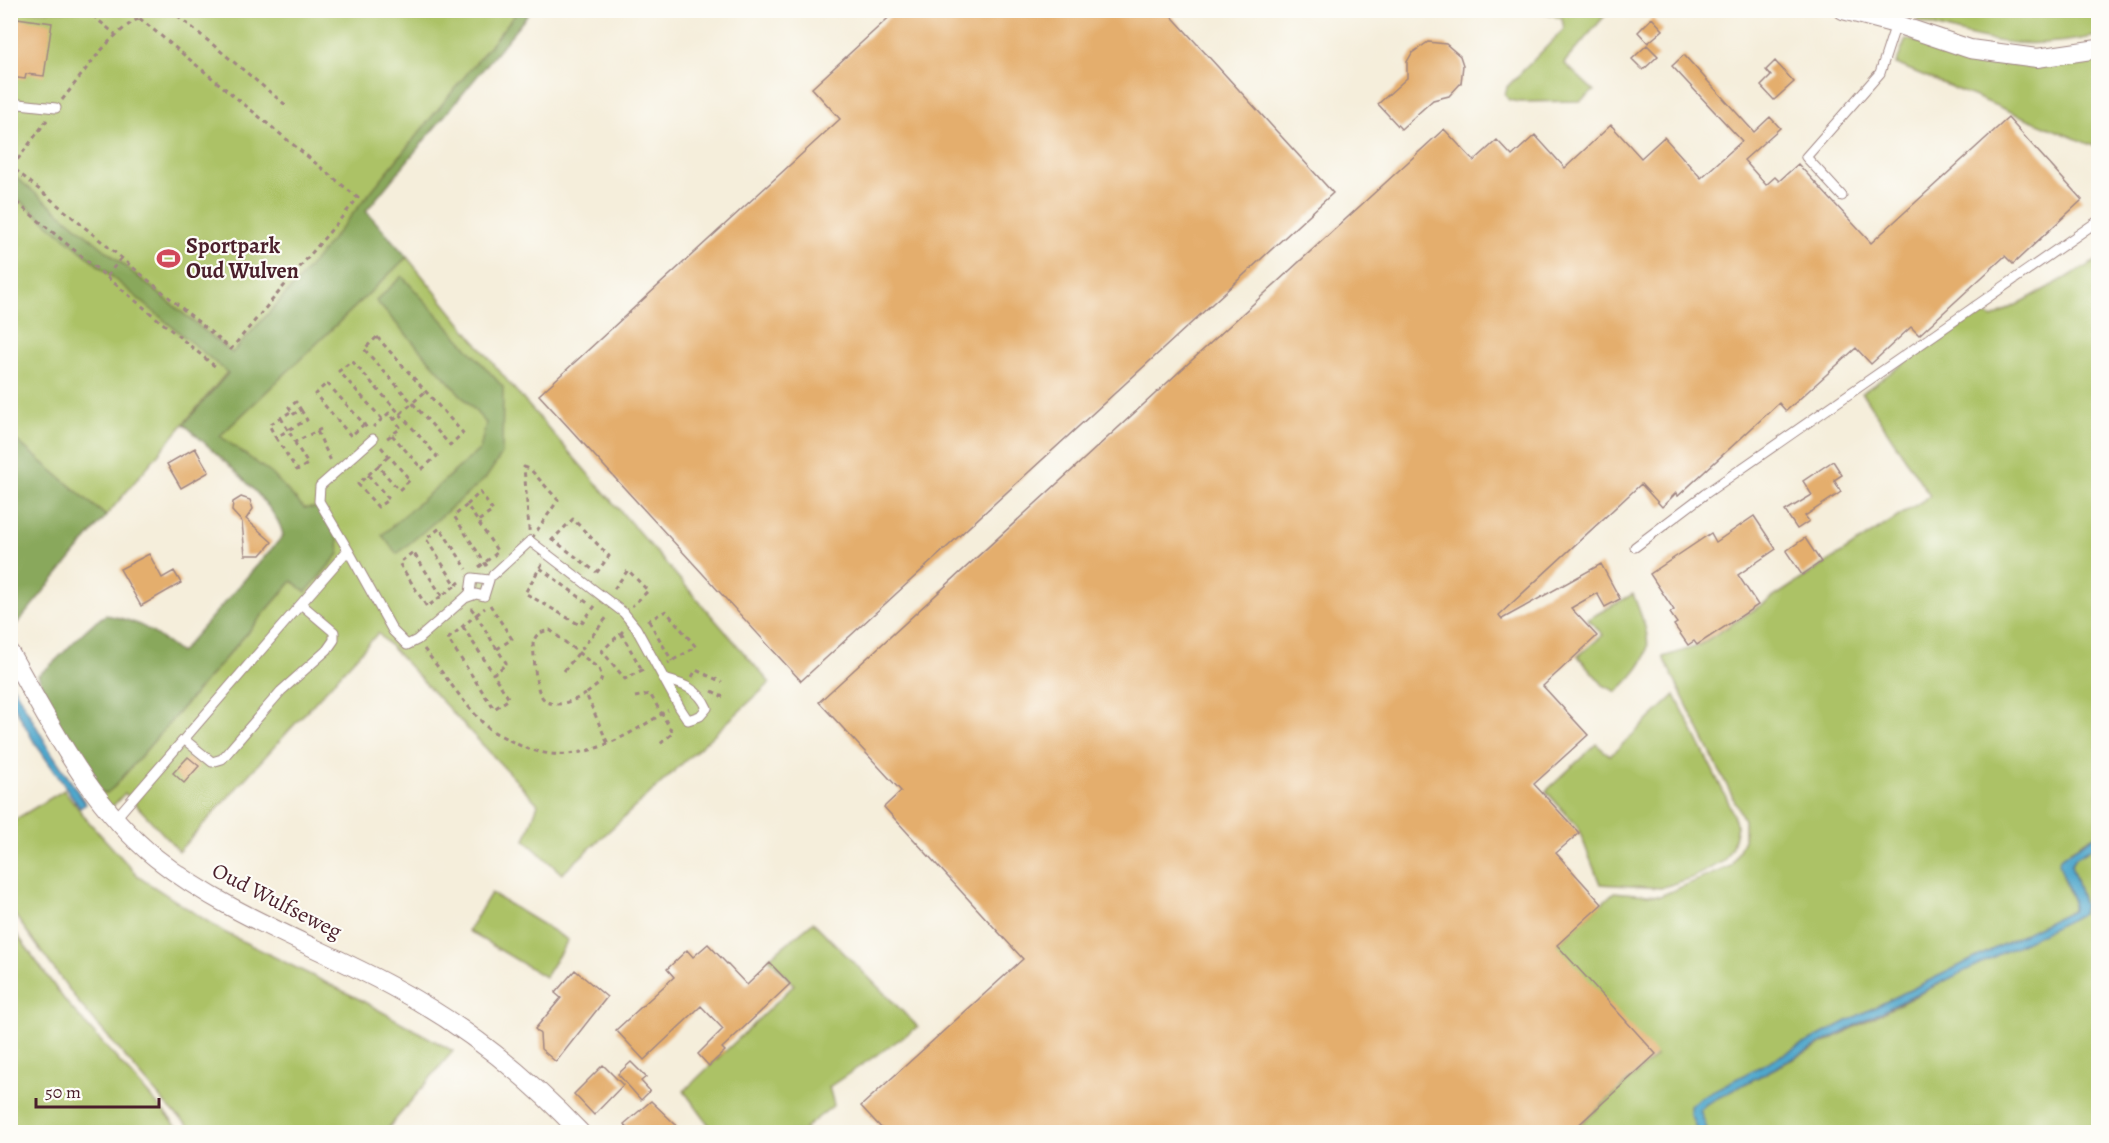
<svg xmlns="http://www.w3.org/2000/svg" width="2109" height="1143" font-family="Alegreya,serif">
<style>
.green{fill:#acc266;stroke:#7b7048;stroke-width:1.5}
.forest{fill:#89a85b;stroke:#6a6443;stroke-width:1.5}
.water{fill:#4fa7cc;stroke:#4c637c;stroke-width:1.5}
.building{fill:#e4ae6d}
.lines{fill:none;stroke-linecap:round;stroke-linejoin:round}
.lane-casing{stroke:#a08683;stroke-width:11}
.street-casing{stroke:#a08683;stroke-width:20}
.path{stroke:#a08683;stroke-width:3;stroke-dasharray:4.5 4.5;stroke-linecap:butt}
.lane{stroke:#fff;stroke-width:9}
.street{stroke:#fff;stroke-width:18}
.labels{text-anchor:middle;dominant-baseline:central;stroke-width:4.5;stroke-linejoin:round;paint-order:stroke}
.poi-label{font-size:22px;font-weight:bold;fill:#4a1f2b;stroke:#fdfcf7;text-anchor:start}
.street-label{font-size:22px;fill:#4a1f2b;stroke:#fdfcf7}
</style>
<rect width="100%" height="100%" fill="#fdfcf7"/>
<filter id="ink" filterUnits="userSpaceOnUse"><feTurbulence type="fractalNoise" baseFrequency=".0167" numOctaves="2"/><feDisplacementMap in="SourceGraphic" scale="12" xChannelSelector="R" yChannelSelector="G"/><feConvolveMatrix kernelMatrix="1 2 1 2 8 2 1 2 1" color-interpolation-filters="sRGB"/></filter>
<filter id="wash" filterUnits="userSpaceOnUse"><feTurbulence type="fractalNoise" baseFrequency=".008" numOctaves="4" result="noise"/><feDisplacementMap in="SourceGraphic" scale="24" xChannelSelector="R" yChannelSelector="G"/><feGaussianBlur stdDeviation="1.35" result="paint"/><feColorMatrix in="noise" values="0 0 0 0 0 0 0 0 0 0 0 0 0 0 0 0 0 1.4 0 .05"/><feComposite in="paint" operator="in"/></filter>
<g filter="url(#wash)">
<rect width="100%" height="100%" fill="#f5eedb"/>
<!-- green -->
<path class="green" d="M10 11H531L106 516 11 436Z
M1539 11H1609L1564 63 1594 91 1580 101 1519 102 1509 100 1505 95 1507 87 1564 29 1562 18Z
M1913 11H2098V36C2023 51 1991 43 1919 21Z
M1906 39 2009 64 2035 65 2098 57V148L1896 64Z
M407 257 510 384 770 683 562 874 525 840 538 804 378 633 179 851 125 793 110 809 98 792 114 787 292 581 297 585 326 552 220 436Z
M2098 260V834L2070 850 2063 877 2073 902V910L1863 1013 1703 1096 1690 1114 1698 1132H1572L1656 1056 1556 946 1614 892 1660 896 1731 866 1744 840V820L1663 657 1698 646 1930 496 1862 393 1979 310 1992 318 1998 315Z
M1633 594C1652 643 1658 652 1617 692L1603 685 1578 656 1603 635 1588 619Z
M1675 695 1728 801 1737 826 1732 847 1724 861 1694 877 1661 888 1600 884 1578 828 1546 791 1596 744 1610 756Z
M64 790 88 821 140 878 224 932 359 999 453 1051 385 1132H196L169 1108 79 1003 11 910V822Z
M2098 844V1132H1708L1700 1110 1706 1104 1962 972 2084 905 2071 865 2076 857Z
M491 893 568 940 545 977 468 931Z
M813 922 918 1027 829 1087 834 1105 805 1128 807 1132H714L684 1091 794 985 769 958Z
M10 925 66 1002 182 1132H11Z"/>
<!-- forest -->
<path class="forest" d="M518 11H531L366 211 407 257 220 436 272 474 304 508H320L338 540 339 554 306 592 292 581 114 787 107 793 98 792 41 703 42 685 38 675C64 658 79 630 106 615 143 622 152 631 180 653L283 536C280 505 209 448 184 424L228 373 11 193V177L13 175 232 353 298 281Z
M402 276 503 387 502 454 486 478 397 554 382 535 480 449 486 423 376 301Z
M11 436 106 516 11 631Z"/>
<!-- water -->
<path class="water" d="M11 682 51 752 86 804 80 808 33 740 11 700Z
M2098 834V844L2076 857 2071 865 2084 905 2082 914 1891 1007 1706 1104 1700 1110 1708 1132H1698L1690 1114V1105L1703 1096 1863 1013 2073 910V902L2059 864 2060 858Z"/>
<g id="blocks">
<!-- building -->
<path class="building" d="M897 10H1166L1333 193 801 681 539 395 840 119 812 88Z
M10 17 52 23 44 76 26 74 25 79 10 77Z
M1652 18 1663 30 1648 43 1638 32Z
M1428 42 1446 44 1460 56 1463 65 1461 83 1449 96 1433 100 1401 129 1378 104 1407 78V62L1412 53Z
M1647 45 1658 56 1643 70 1632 59Z
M1684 55 1754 132 1770 117 1780 128 1744 160 1766 185 1775 177 1779 181 1798 164 1871 243 2008 118 2082 200 2013 264 2005 256 1919 335 1911 327 1871 364 1856 348 1786 411 1779 403 1678 496 1676 493 1662 507 1641 484 1499 615 1502 619 1601 564 1620 599 1605 607 1597 593 1571 608 1597 636 1543 686 1588 735 1534 784 1579 833 1556 853 1602 904 1557 945 1656 1054 1571 1132H885L861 1106 1023 959 884 807 901 791 819 702 1444 129 1474 161 1497 140 1512 156 1535 135 1565 168 1611 125 1641 158 1664 137 1701 178 1742 141 1672 66Z
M1775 61 1794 82 1774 100 1761 86 1771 76 1766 70Z
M195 448 209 472 181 488 167 464Z
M1833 461 1842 475 1834 480 1841 492 1805 516 1809 521 1797 529 1785 511 1812 495 1803 481Z
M241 497 250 500 253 509 246 519 272 542 261 555H245L242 522 232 511 233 502Z
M1754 516 1776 549 1738 575 1758 605 1697 645 1694 641 1688 645 1674 625 1677 623 1670 613 1674 610 1650 574 1711 533 1716 542Z
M1805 538 1821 562 1802 575 1786 551Z
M149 554 162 578 174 571 181 583 141 606 120 569Z
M188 757 199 766 184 783 173 773Z
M708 944 747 985 770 963 790 984 722 1048 725 1051 709 1066 698 1054 723 1029 701 1006 644 1060 616 1030 674 977 667 969 687 950 693 957Z
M575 970 607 997 556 1062 541 1049 540 1034 535 1029 561 998 555 993Z
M631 1062 646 1077 641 1081 650 1091 641 1100 618 1074Z
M603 1065 623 1085 594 1115 574 1094Z
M651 1101 677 1126 669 1132H631L624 1124Z"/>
</g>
</g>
<g filter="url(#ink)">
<use href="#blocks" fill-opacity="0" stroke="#a08683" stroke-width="1.5"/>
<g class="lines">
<defs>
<path id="lane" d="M10 103 56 108
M1842 196 1806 157 1880 73 1896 24
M1635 547 1705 494 2098 221
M348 550 393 631 407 645 417 640 465 598 470 593 472 578 489 580 484 596 476 594 465 598
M493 575 530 541 624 613 636 628 680 708 688 720 700 716 707 708C699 689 683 684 664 679
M301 604 348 550 319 501 320 486 373 439
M115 819 301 604 334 632V640L327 650 281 691 222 759 212 762 185 740"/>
<path id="street" d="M1843 10 1896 24 1970 49 2037 58 2098 49
M10 653C52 726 89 804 156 858 226 914 313 944 391 986 461 1023 526 1075 580 1132"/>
</defs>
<!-- lane casing -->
<use href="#lane" class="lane-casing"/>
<!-- street casing -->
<use href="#street" class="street-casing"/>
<!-- path -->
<path class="path" d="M86 10 115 34
M171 10 288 107
M62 100C91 64 112 27 156 10
M47 120 12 167 231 349 358 198 138 17
M10 197 217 368
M107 276 122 257
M377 337 463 433 450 445 364 349Z
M301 410 307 420 288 430 295 442 317 431 331 461
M281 418 288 430 276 438 269 425 292 411 294 414 301 410 296 402 289 407 292 411
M382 419 339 371 352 361 400 414 426 391
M364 424 351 436 315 394 327 383 364 424 368 430
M376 427 374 426 389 413 401 428 386 439
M317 431 323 428
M392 435 422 469 437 456 400 414 394 420
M276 438 297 470 308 464 295 443
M378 466 389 456
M524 467 530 469 558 500 530 541Z
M368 475 389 499 378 507 358 484 378 466 399 490 410 480 381 447
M467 505 480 492 493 511 478 521
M552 539 596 572
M551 541 573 519 609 556 595 575
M542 564 525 593 580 625 595 606
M479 567 498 552 467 505 454 516 484 562 487 566
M540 568 589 604
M460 582 456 585 426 539 440 528 467 569
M614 589 628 570 648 591 632 606
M442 596 413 552 399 563 427 607 456 585
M490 605 512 639 497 649 507 664 493 674 509 699 494 709 448 639 476 615 497 649
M471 608 476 615 485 608
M647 621 666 611 696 647 668 663
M649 621 672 661
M463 627 493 673
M623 631 602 651 625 679 646 668
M621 633 642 670
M424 649C444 674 464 704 487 727 494 733 504 737 511 741 569 773 619 741 668 710
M564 671 608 616
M692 677 696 670 722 682
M712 691 723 697
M586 694C532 723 537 684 533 644 535 634 540 632 550 630L599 669 602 677 600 683 586 694 608 744
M635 697 650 694 673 733 660 744"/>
<!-- lane -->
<use href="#lane" class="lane"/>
<!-- street -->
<use href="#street" class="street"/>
</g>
</g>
<!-- icons -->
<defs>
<symbol id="stadium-bare" viewBox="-9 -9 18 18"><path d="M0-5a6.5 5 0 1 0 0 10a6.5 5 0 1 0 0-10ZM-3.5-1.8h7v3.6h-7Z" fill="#d1495b" stroke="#fdfcf7" stroke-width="2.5" paint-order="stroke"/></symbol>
</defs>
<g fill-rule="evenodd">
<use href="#stadium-bare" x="152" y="242" width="33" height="33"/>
</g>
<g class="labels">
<!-- poi labels -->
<g class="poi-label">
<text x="186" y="246">Sportpark<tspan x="186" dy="25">Oud Wulven</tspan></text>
</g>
<!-- street labels -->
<g class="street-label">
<text transform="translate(277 901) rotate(27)">Oud Wulfseweg</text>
</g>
</g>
<!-- margin -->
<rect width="2109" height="1143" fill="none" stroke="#fdfcf7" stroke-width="36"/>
<!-- scale -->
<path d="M36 1098v9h123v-9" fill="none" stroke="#4a1f2b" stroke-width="3"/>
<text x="45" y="1098" font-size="18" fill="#4a1f2b" stroke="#fdfcf7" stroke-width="4.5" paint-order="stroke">50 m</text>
</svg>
